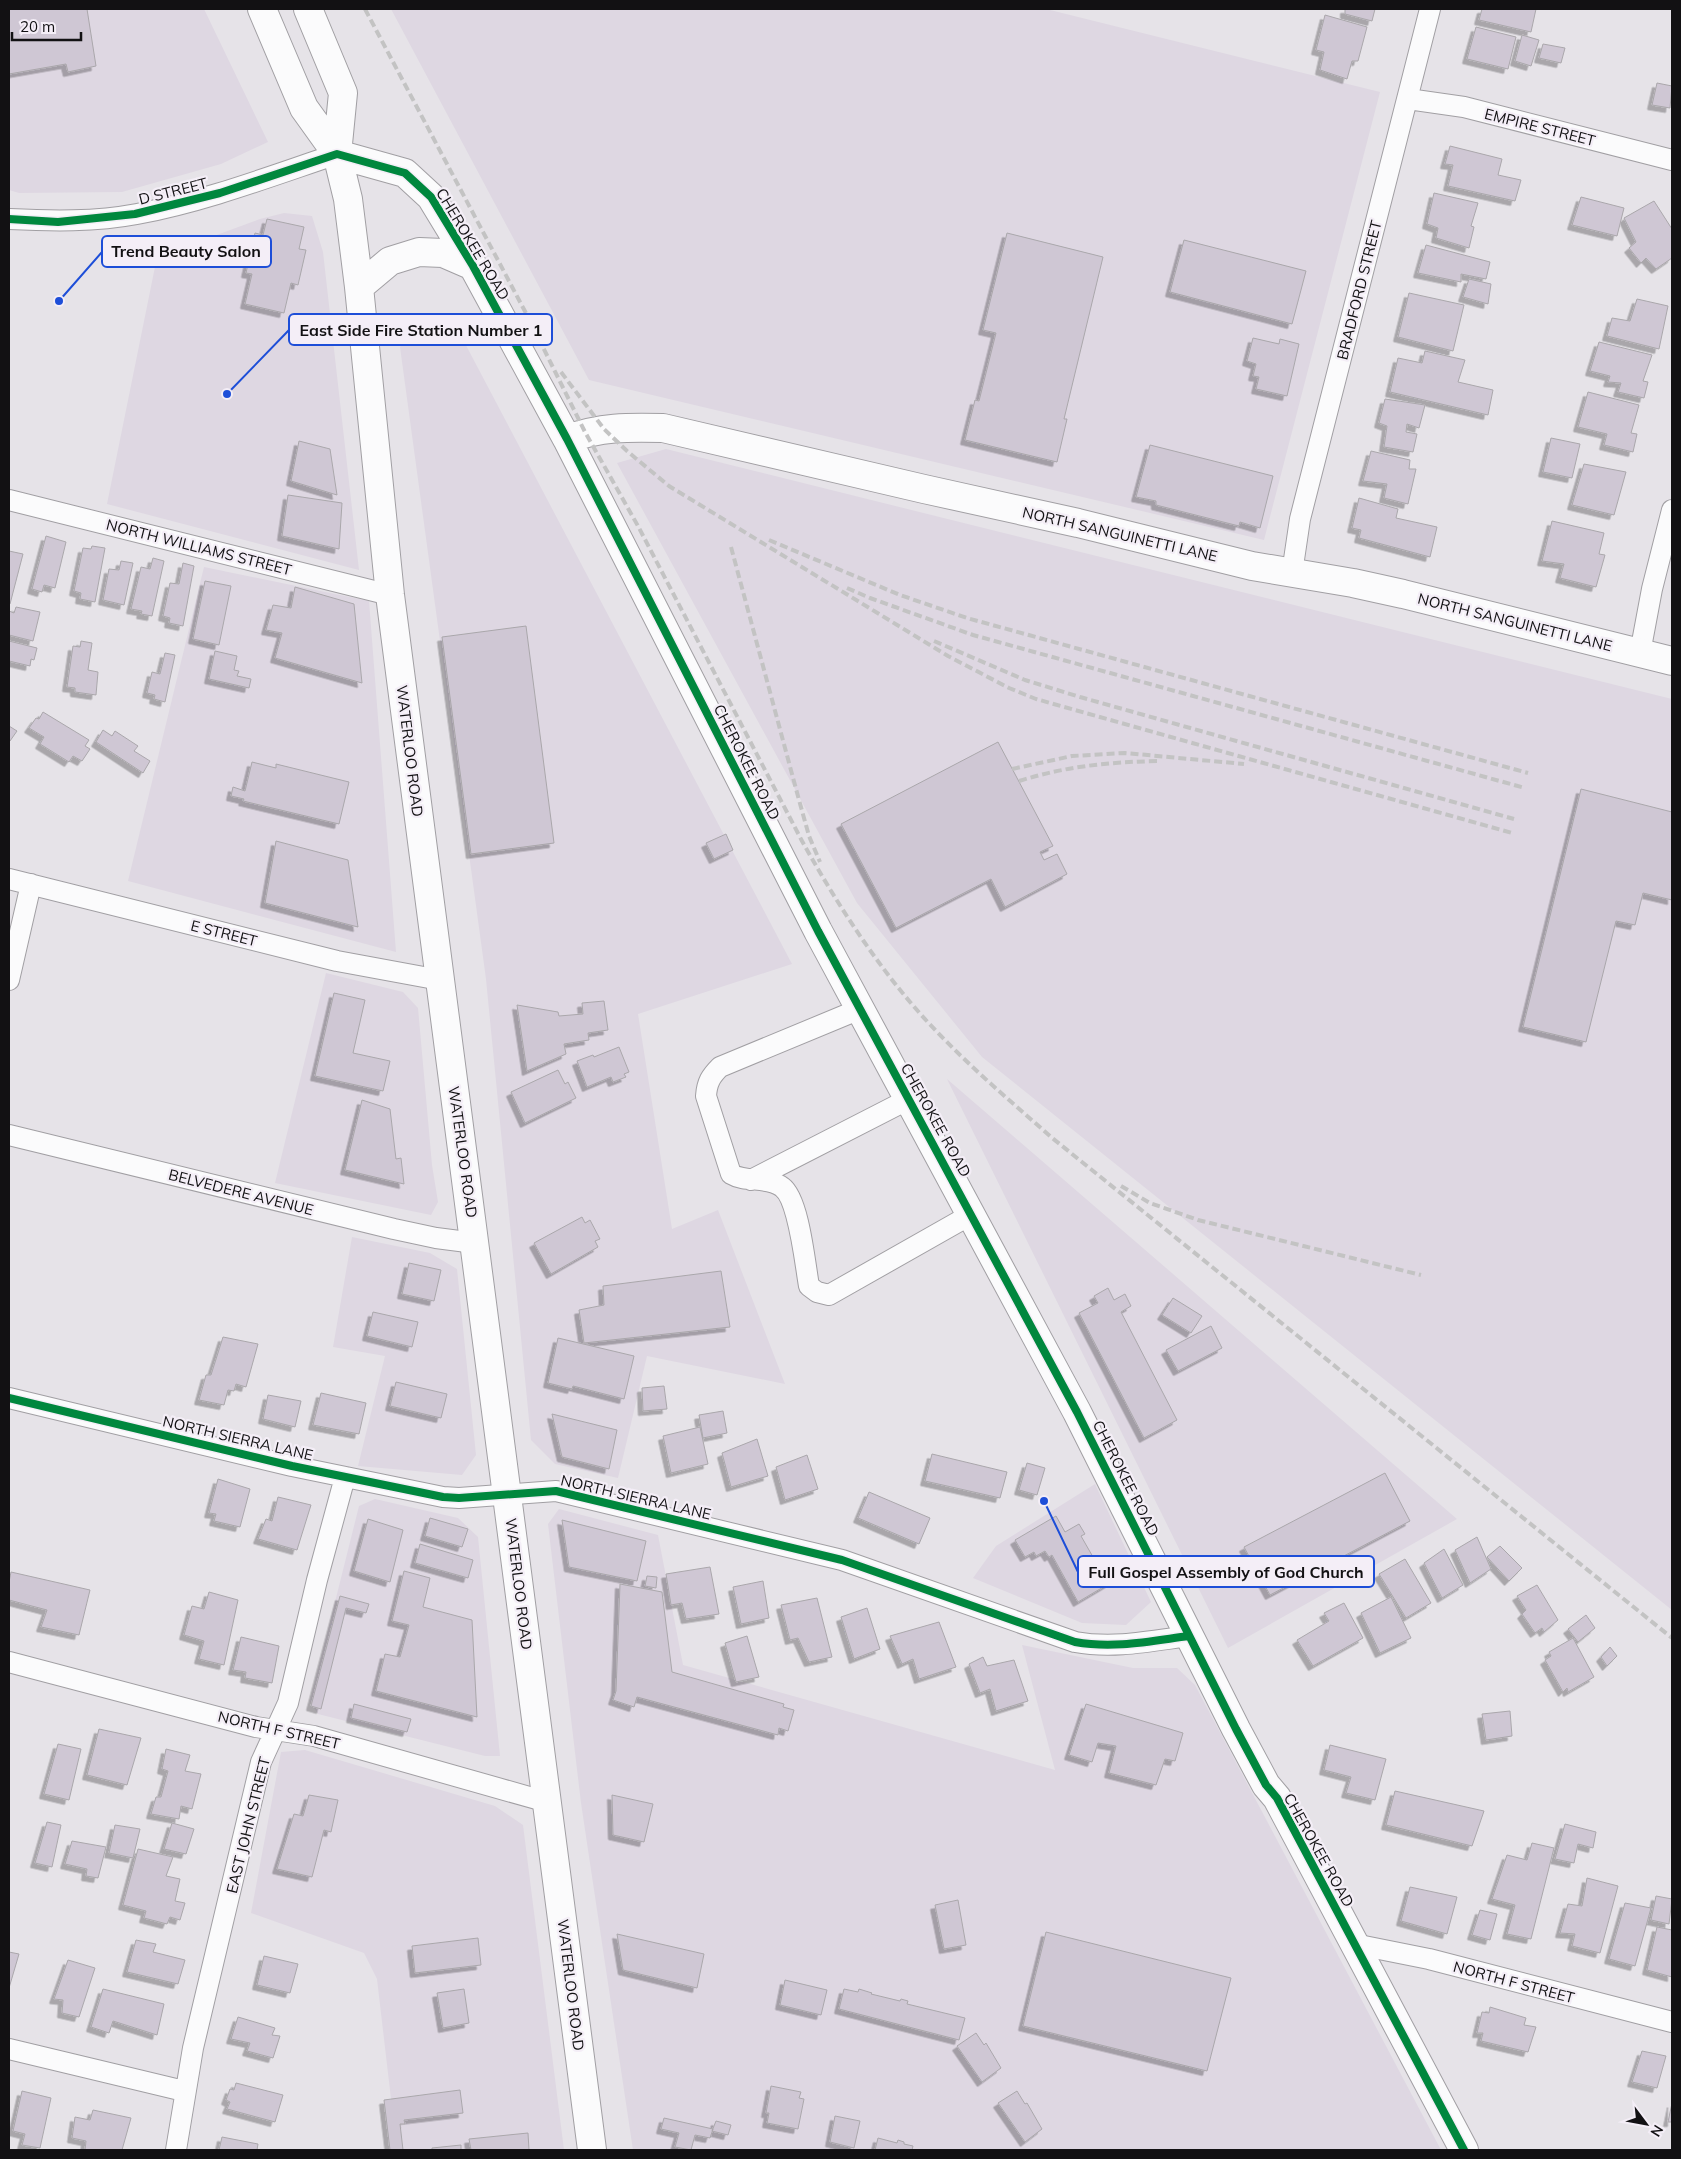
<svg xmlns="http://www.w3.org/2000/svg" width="1681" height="2159" font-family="Mulish,sans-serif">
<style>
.built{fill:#ded7e2}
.building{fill:#cfc7d4;stroke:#aaa7ab;filter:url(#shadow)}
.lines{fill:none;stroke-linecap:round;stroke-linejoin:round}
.street-casing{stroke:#a19fa3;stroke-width:22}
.secondary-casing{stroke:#a19fa3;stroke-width:30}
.street{stroke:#fbfbfc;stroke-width:20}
.secondary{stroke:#fbfbfc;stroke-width:28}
.rail{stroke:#c3c3c3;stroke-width:4;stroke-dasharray:8 4;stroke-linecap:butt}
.cycleway-casing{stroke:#f4eef7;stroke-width:11}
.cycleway{stroke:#00873e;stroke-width:8}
.labels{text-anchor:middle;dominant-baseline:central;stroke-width:4.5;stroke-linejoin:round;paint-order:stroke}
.street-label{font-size:15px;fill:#121113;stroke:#f4eef7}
.leader{fill:none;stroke:#1d4ed8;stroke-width:2}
.callout-dot{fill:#1d4ed8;stroke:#f4eef7;stroke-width:2}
.callout{fill:#f4eef7;stroke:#1d4ed8;stroke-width:2}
.callout-label{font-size:16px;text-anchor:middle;font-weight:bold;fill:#121113}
</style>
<defs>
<filter id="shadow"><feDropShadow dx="-4.5" dy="4.5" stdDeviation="0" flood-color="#0004"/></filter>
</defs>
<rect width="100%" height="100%" fill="#e6e3e8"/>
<!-- built -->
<path class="built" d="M9 9H204L268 142 221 164 122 192 19 193 9 190Z
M391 9H1046L1380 92 1264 540 589 380Z
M284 213 312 216 323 252 359 570 107 504 157 257 260 219Z
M450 315 792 964 638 1014 672 1229 718 1210 785 1384 647 1356 618 1478 555 1464 531 1440 486 979 400 347 417 317Z
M666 449 1672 699V1610L982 1057 857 903 617 463Z
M204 567 369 601 396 952 128 881Z
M326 973 403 992 418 1008 432 1165 438 1202 431 1215 275 1183Z
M947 1079 1457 1519 1228 1648Z
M352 1237 430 1253 457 1269 476 1455 462 1475 358 1466 385 1356 333 1347Z
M1095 1484 1151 1602 1126 1625 1082 1623 973 1578 996 1546Z
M375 1499 458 1518 478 1537 500 1756H485L318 1714 310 1702 359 1506Z
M559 1509 658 1535 683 1665 1055 1770 1022 1645 1133 1668H1177L1195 1685 1441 2150H633L581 1803 548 1524Z
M305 1750 495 1806 523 1825 564 2150H397L377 1979 364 1953 251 1913 281 1752Z"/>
<!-- building -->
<path class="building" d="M9 9H87L96 66 68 72 66 64 9 74Z
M1345 9H1375L1372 21 1345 14Z
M1482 9H1536L1531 32 1479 20Z
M1325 15 1367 27 1358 61H1352L1347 79 1320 70 1324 52 1316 50Z
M1476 27 1516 37 1508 69 1467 59Z
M1522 35 1539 40 1531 66 1515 61Z
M1543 44 1565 48 1561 63 1539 58Z
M1657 83 1672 86 1670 108 1652 105Z
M1450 146 1502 159 1498 175 1521 180 1515 201 1448 186 1453 165 1445 164Z
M1434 193 1478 203 1471 226 1474 227 1469 248 1436 238 1438 228 1427 224Z
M1581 197 1624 208 1617 236 1572 225Z
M1654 201 1672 229V258L1656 269 1646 258 1641 263 1629 248 1636 242 1624 218Z
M267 219 304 227 299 249 306 250 298 285 291 283 284 313 245 304 252 274 246 273 255 233 263 235Z
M1007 233 1103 257 1064 419H1067L1057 462 965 440 975 400 979 401 996 333 983 330Z
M1184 240 1306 271 1292 324 1170 292Z
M1426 245 1490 262 1486 279 1461 274V282L1418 273Z
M1469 279 1491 284 1488 304 1463 297Z
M1409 293 1464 305 1453 351 1398 337Z
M1637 299 1668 306 1659 349 1607 336 1612 318 1630 321Z
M1253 338 1279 344 1280 339 1299 344 1287 396 1256 389 1259 377 1253 376 1256 364 1247 361Z
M1599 342 1652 355 1643 381 1648 382 1644 398 1618 392 1621 383 1608 382 1610 376 1590 371Z
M1425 351 1465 360 1458 382 1493 390 1488 415 1390 392 1398 358 1422 363Z
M1588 392 1639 405 1631 433 1637 434 1633 452 1604 445 1607 434 1578 427Z
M1385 399 1425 405 1419 428 1407 424 1406 432 1417 434 1413 452 1384 447 1387 426 1379 423Z
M1551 438 1580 444 1572 478 1543 472Z
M299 441 330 449 337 495 291 481Z
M1150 445 1273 476 1260 528 1240 522 1239 526 1156 505V501L1136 497Z
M1371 451 1410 460 1409 469H1416L1408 504 1384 498 1387 484 1363 481Z
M1584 464 1626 472 1614 515 1572 505Z
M288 495 342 503 339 549 282 536Z
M1359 498 1398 509 1396 518 1437 527 1430 557 1359 538 1361 530 1352 528Z
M1552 521 1604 533 1599 554 1605 555 1596 587 1560 578 1564 564 1542 561Z
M46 536 66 542 55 588 44 585 42 592 32 589Z
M92 546 105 548 95 602 80 599 81 593 74 591 83 548 91 549Z
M9 551 23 554 10 604H9Z
M153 558 164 561 152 616 141 614 142 611 131 609 141 567 150 569Z
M121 561 133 563 124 605 103 600 109 569 119 570Z
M183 563 194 566 183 626 169 623 170 618 163 616 170 583 179 584Z
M205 581 231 586 219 645 193 639Z
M295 587 354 604 362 683 275 658 282 633 266 630 273 605 291 608Z
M16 607 40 612 33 641 9 635V611L14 613Z
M526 626 554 843 471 854 442 637Z
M9 641 37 648 34 660 31 659 30 666 9 661Z
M81 641 92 643 88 670 98 672 96 695 75 692V688L67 687 73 646 80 647Z
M215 651 237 656 234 670 239 671 237 676 251 679 249 688 209 679Z
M165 653 175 655 165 702 154 699 155 695 147 693 152 672 160 674Z
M43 712 89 740 85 746 90 749 82 761 73 756 69 762 40 744 44 737 29 728 36 718 39 719Z
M9 726 17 731 10 741 9 740Z
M103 730 112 736 115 731 138 746 134 751 150 761 143 773 96 742Z
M998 742 1053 846 1040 852 1044 860 1057 854 1067 874 1005 907 991 879 896 928 841 824Z
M252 762 276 768V764L349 782 339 824 243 801 244 799 231 796 233 787 245 791Z
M1581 789 1672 812V900L1643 893 1635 925 1616 921 1586 1042 1523 1027Z
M726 834 733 850 714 859 706 843Z
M276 841 348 860 358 927 265 903Z
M334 993 365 1000 353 1053 390 1061 383 1091 315 1076Z
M604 1001 608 1030 588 1033 589 1040 564 1044 566 1054 527 1071 517 1005 558 1012 559 1016 583 1014 582 1003Z
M619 1047 629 1072 624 1074 626 1077 613 1082 611 1077 587 1087 577 1061 593 1055 594 1057Z
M558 1070 565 1084 568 1082 576 1098 525 1123 511 1092Z
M362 1100 390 1109 396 1159 401 1158 404 1184 345 1170Z
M582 1217 585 1223 590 1220 600 1239 595 1241 598 1247 551 1274 534 1243Z
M409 1263 441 1270 434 1301 402 1294Z
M721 1271 730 1327 584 1343 579 1310 604 1305 603 1286Z
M1108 1288 1114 1300 1125 1294 1131 1306 1121 1312 1177 1420 1144 1438 1079 1313 1098 1303 1094 1296Z
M1173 1298 1202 1316 1191 1333 1162 1315Z
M373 1312 418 1322 412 1347 367 1336Z
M1211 1326 1222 1348 1178 1371 1166 1350Z
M223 1337 258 1344 246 1387 236 1384 234 1391 228 1390 224 1405 199 1400 206 1375H211Z
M558 1338 634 1356 624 1399 573 1386 572 1389 548 1383Z
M396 1382 447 1394 441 1418 390 1406Z
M664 1386 667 1409 643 1411 642 1388Z
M321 1393 366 1403 359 1434 313 1425Z
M268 1395 301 1401 295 1427 263 1419Z
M723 1411 727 1433 703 1438 699 1415Z
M552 1414 617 1430 609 1469 562 1457Z
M700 1427 708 1464 671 1473 663 1436Z
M757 1439 768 1476 731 1487 722 1453Z
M932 1454 1007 1472 1000 1498 925 1481Z
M807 1455 818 1489 785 1500 776 1467Z
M1027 1463 1045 1468 1037 1495 1019 1490Z
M1385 1473 1410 1521 1270 1595 1244 1547Z
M218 1479 250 1489 240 1527 214 1521 216 1514 209 1513Z
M869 1492 930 1518 919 1544 858 1518Z
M278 1497 311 1505 297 1550 258 1539 266 1519 272 1521Z
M1056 1516 1065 1532 1079 1524 1085 1534 1081 1536 1105 1578 1107 1577 1110 1583 1078 1602 1052 1555 1049 1557 1045 1551 1036 1556 1034 1552 1025 1557 1015 1540Z
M430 1518 468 1529 462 1547 425 1536Z
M368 1519 403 1530 390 1582 354 1571Z
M562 1520 646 1541 637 1581 569 1567Z
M1477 1537 1491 1569 1470 1583 1455 1550Z
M420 1544 473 1560 468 1578 415 1563Z
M1500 1546 1522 1568 1509 1581 1487 1557Z
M1444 1549 1463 1585 1442 1598 1424 1563Z
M1405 1559 1431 1603 1406 1618 1379 1574Z
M710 1567 719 1614 686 1619 682 1603 671 1605 666 1574Z
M404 1571 430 1578 423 1607 472 1620 477 1717 376 1691 385 1654 400 1657 409 1625 392 1621Z
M11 1572 90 1590 79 1635 41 1627 47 1610 9 1600V1582Z
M647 1576 657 1577 656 1588 645 1586Z
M763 1581 769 1618 741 1624 733 1587Z
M620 1584 662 1592 672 1672 784 1704 783 1707 794 1710 788 1731 779 1728 778 1735 637 1697 634 1707 613 1700 616 1691Z
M1537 1585 1558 1620 1544 1632 1542 1628 1535 1633 1522 1614 1526 1610 1517 1596Z
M209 1592 238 1600 224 1665 199 1659 204 1641 184 1635 192 1606 204 1609Z
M340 1596 369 1604 366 1613 346 1608 321 1709 311 1706Z
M1391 1597 1411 1638 1380 1653 1361 1613Z
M817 1598 832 1657 809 1662 798 1638 790 1640 781 1605Z
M1344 1603 1363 1638 1313 1666 1297 1640 1329 1621 1324 1613Z
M867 1608 880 1649 854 1659 841 1617Z
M1586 1615 1595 1628 1578 1642 1568 1629Z
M939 1622 956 1667 919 1679 913 1659 902 1664 890 1636Z
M747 1636 759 1677 736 1682 725 1643Z
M241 1637 279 1646 272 1683 245 1678 246 1672 233 1670Z
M1573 1638 1594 1677 1568 1692 1567 1688 1563 1692 1545 1660 1551 1656 1549 1652Z
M1610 1647 1617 1656 1607 1666 1601 1657Z
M983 1657 987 1666 1014 1660 1028 1701 996 1711 990 1689 980 1693 969 1664Z
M354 1704 411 1719 407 1732 351 1718Z
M1086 1704 1183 1733 1175 1761 1165 1759 1156 1785 1109 1773 1116 1746 1098 1743 1092 1762 1069 1755Z
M1510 1711 1512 1736 1486 1740 1482 1714Z
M99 1729 141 1738 127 1785 87 1775Z
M58 1744 81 1749 69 1800 44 1794Z
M1330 1745 1386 1759 1375 1800 1346 1793 1351 1777 1324 1770Z
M166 1749 190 1755 185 1771 201 1774 192 1809 181 1806 179 1819 151 1814 156 1797H161L168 1771 162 1769Z
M1395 1791 1484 1811 1472 1846 1386 1825Z
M309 1795 338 1800 331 1832 324 1830 312 1877 277 1869 294 1814 303 1816Z
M612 1795 653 1804 644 1842 613 1835Z
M47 1822 61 1825 52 1867 35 1863Z
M172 1823 194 1829 186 1854 164 1849Z
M1565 1824 1596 1832 1593 1848 1578 1844 1574 1863 1555 1859Z
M115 1825 140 1829 133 1858 109 1853Z
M72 1841 106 1847 98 1878 86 1876 87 1869 65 1864Z
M1532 1843 1554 1848 1531 1939 1507 1934 1515 1905 1492 1899 1507 1855 1527 1860Z
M138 1849 173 1857 166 1876 180 1879 175 1901 185 1903 180 1920 170 1917 167 1924 144 1918 146 1911 123 1905Z
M1587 1878 1618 1886 1600 1953 1572 1946 1575 1934 1560 1933 1568 1904 1582 1906Z
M1410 1887 1457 1897 1447 1934 1401 1921Z
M1656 1896 1672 1899 1669 1924 1651 1920Z
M958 1900 966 1945 944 1949 935 1905Z
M1625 1903 1651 1908 1635 1966 1609 1959Z
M1480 1910 1497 1914 1490 1940 1472 1935Z
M1657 1927 1672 1930V1977L1647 1970Z
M1046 1932 1231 1978 1207 2071 1023 2026Z
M617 1934 704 1954 697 1988 623 1970Z
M478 1938 481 1965 415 1973 412 1946Z
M136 1940 156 1944 153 1952 185 1960 178 1984 127 1972Z
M9 1952 19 1954 9 1988Z
M264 1956 298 1964 290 1993 257 1985Z
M68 1960 95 1968 79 2017 62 2013 63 2000 54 1999Z
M785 1980 827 1990 821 2015 780 2005Z
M103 1989 164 2004 157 2035 113 2021 109 2033 91 2027Z
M464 1989 469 2023 443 2028 437 1993Z
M844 1989 858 1992 859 1989 872 1993 871 1994 900 2001 901 1999 908 2001 907 2004 965 2018 959 2040 839 2009Z
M1490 2007 1526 2018 1524 2025 1536 2027 1528 2052 1481 2041 1483 2033H1477L1482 2012 1489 2013Z
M238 2017 275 2028 272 2035 280 2036 273 2058 247 2051 250 2043 231 2039Z
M976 2033 984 2045 986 2043 1001 2068 982 2082 957 2046Z
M1642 2051 1666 2056 1657 2088 1632 2082Z
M236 2083 283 2095 275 2122 227 2109 230 2102 226 2100 230 2089 234 2090Z
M771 2086 801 2092 799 2098 804 2099 798 2129 767 2123 769 2113H766Z
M460 2090 463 2113 404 2120 405 2124H400L403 2150H390L384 2100Z
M22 2091 51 2098 40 2148 22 2145 25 2134 13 2131Z
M1017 2091 1025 2104 1027 2103 1042 2129 1025 2142 998 2103Z
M1672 2103V2122H1668Z
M93 2110 131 2118 122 2150H85L86 2141 72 2138 75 2117 90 2120Z
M835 2116 860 2121 854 2148 830 2142Z
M664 2118 713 2129 710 2138 695 2135 691 2150 675 2147 679 2133 661 2129Z
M716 2121 731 2125 728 2135 712 2131Z
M528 2133 529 2150H471L469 2139Z
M222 2137 258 2144 257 2150H219Z
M878 2138 897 2143 898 2140 904 2142V2144L913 2146 912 2150H875Z
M461 2145V2150H432V2148Z"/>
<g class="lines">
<defs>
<path id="street" d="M1408 99 1464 107 1672 160
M9 219C51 221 95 222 137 214 206 201 271 176 337 154
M9 500 390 595
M1292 573 1300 519 1430 9
M1640 653 1652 589 1672 510
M9 879 337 961 440 980
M9 980 31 884
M860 1009 720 1067C711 1076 707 1082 706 1096L731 1174C746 1183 768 1176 782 1187 799 1199 805 1264 809 1286L817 1292 829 1295 972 1214
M9 1135 394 1229 436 1238 475 1243
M751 1180 909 1099
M9 1398 292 1466 443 1497 459 1498 556 1491 842 1560 1075 1642C1114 1649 1151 1641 1189 1636
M9 1662 256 1727 314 1736 547 1802
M1354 1944 1429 1959 1672 2022
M9 2049 184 2091
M176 2150 193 2048 261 1762 288 1703 317 1580 345 1477"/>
<path id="secondary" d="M262 9 304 108 337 154
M308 9 343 93 337 154 348 199 359 287 390 595 592 2150
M337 154 405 173 431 197 473 266 567 439 818 931 1077 1412 1236 1729 1266 1785 1277 1798 1464 2150
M359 287 390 261 419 252 443 253 473 266
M567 439C601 427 627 427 663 428L924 489 1078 523 1252 566 1353 583 1403 594 1672 661"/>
</defs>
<!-- street casing -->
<use href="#street" class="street-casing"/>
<!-- secondary casing -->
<use href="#secondary" class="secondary-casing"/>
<!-- street -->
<use href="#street" class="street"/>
<!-- secondary -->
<use href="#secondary" class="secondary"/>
<!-- rail -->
<path class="rail" d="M365 9 528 317 585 432 638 526 802 841C841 911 887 982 944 1039 978 1074 1015 1105 1051 1137L1672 1638
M561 372 604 429 627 451 669 486 948 656 1009 688 1036 699 1512 833
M769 540 900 595 967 618 1528 773
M731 547 799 800 809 836 820 862
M847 588 870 598 973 635 1525 788
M934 641 1025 680 1080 697 1514 819
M1012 769 1072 756 1125 753 1244 764
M1019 781C1067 766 1109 762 1159 761
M1121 1186 1150 1203 1198 1220 1421 1275"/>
<defs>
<path id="cycleway" d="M9 219 58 222 135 214 220 193 337 154 405 173 431 197 473 266 567 439 818 931 1077 1412 1236 1729 1266 1785 1277 1798 1464 2150
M9 1398 292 1466 443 1497 459 1498 556 1491 842 1560 1075 1642C1114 1649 1151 1641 1189 1636"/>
</defs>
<!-- cycleway casing -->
<use href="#cycleway" class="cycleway-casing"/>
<!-- cycleway -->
<use href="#cycleway" class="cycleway"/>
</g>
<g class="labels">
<!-- street labels -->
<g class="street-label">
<text transform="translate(1540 127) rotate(14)">EMPIRE STREET</text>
<text transform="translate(173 191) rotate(-14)">D STREET</text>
<text transform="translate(473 244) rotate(59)">CHEROKEE ROAD</text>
<text transform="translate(1359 290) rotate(-76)">BRADFORD STREET</text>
<text transform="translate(1120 534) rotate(13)">NORTH SANGUINETTI LANE</text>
<text transform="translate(199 547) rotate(14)">NORTH WILLIAMS STREET</text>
<text transform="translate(1515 622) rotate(14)">NORTH SANGUINETTI LANE</text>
<text transform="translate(410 751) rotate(83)">WATERLOO ROAD</text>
<text transform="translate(747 762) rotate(63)">CHEROKEE ROAD</text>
<text transform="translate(224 933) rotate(14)">E STREET</text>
<text transform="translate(936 1120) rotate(61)">CHEROKEE ROAD</text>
<text transform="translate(463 1152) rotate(82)">WATERLOO ROAD</text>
<text transform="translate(241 1192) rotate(14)">BELVEDERE AVENUE</text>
<text transform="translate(238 1438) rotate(13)">NORTH SIERRA LANE</text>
<text transform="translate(1126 1478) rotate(63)">CHEROKEE ROAD</text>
<text transform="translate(636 1497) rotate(13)">NORTH SIERRA LANE</text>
<text transform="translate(519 1584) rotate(83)">WATERLOO ROAD</text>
<text transform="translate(279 1730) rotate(13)">NORTH F STREET</text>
<text transform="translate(248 1825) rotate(-76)">EAST JOHN STREET</text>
<text transform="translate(1319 1850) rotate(61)">CHEROKEE ROAD</text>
<text transform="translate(1514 1982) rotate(15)">NORTH F STREET</text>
<text transform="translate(571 1985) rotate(83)">WATERLOO ROAD</text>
</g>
</g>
<!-- callouts -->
<path class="leader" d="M59 301L102 252M227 394L289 330M1044 1501L1078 1572"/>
<g class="callout-dot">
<circle cx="59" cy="301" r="5"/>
<circle cx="227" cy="394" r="5"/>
<circle cx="1044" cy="1501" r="5"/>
</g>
<g class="callout">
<rect x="102" y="236" width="169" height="31" rx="5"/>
<rect x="289" y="314" width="263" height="31" rx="5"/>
<rect x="1078" y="1556" width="296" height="31" rx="5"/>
</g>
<g class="callout-label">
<text x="186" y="257">Trend Beauty Salon</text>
<text x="421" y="336">East Side Fire Station Number 1</text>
<text x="1226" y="1578">Full Gospel Assembly of God Church</text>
</g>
<!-- border -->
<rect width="1681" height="2159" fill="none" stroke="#121113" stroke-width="20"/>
<!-- north arrow -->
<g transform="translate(1646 2124) rotate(122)" stroke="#f4eef7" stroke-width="4" paint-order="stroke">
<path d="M0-4L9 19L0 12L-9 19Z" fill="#121113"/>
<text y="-8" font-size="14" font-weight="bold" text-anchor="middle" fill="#121113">N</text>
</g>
<!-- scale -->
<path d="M12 32v8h69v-8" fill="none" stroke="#121113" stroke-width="2.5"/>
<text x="20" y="32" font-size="15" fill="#121113" stroke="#f4eef7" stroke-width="4" paint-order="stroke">20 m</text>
</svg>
